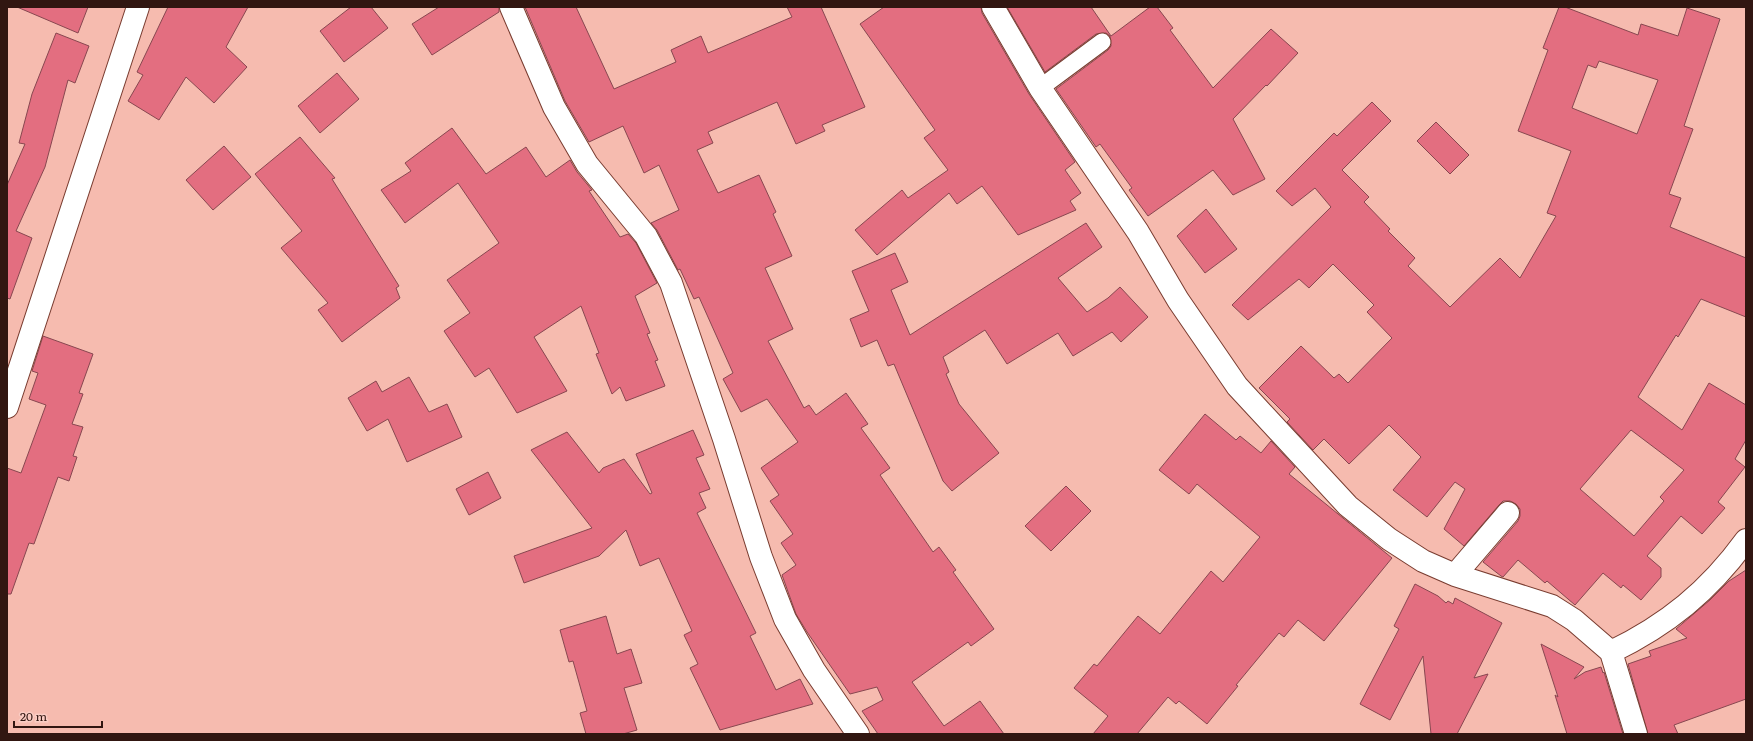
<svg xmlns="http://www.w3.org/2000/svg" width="1753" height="741" font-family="Literata,serif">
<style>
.building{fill:#e36e80;stroke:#884750;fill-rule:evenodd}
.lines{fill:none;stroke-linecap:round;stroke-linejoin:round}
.service-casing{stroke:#793c30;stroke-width:19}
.minor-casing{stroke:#793c30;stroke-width:24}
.service{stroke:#fff;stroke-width:17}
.minor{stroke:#fff;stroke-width:22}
</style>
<rect width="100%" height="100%" fill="#f6bbaf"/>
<!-- building -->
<path class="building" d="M17 7H88L78 33Z
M168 7H248L226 47 247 67 214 103 186 77 159 120 128 101 143 75 137 72Z
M351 7H371L388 28 344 62 320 31Z
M439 7H499V12L432 55 412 24Z
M525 7H576L614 89 676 62 671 50 701 36 708 53 792 17 787 7H821L865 107 822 125 825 131 796 144 777 102 708 132 713 143 697 150 718 193 759 175 776 212 773 214 792 256 765 268 793 329 768 341 804 408 809 405 816 415 846 393 868 424 861 428 890 468 880 475 933 552 939 547 956 570 953 572 994 629 971 646 968 642 912 682 944 726 980 701 1004 734H878L862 711 883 700 877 687 850 694 807 632 796 614 782 575 796 565 781 543 793 534 770 501 779 495 761 468 798 442 767 399 741 412 723 379 733 373 699 297 694 299 680 269 678 270 657 230 651 223 679 210 659 165 644 173 623 126 589 142 565 101Z
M884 7H981L982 13 1029 94 1075 162 1065 170 1081 193 1070 201 1076 210 1018 235 982 186 957 204 949 193 877 255 855 230 902 190 908 198 948 170 924 138 935 130 860 24Z
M1007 7H1091L1111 36 1150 7H1157L1173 28 1170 30 1213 88 1271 29 1298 53 1267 86 1266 85 1233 119 1265 179 1233 195 1213 170 1148 216 1129 190 1132 188 1100 144 1096 147 1056 89 1108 50 1111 46 1110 36 1106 33 1096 34 1045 72Z
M1559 7H1565L1638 35 1641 24 1678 36 1687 8 1720 19 1684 126 1693 129 1669 194 1681 198 1670 227 1746 258V317L1701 299 1678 337 1676 335 1638 397 1682 430 1709 383 1746 405V440L1735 459 1745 467 1718 502 1725 508 1702 534 1681 516 1647 556 1661 568V577L1641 600 1623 585 1621 588 1603 573 1575 605 1547 581 1545 583 1518 560 1503 577 1501 576 1483 562 1518 521 1520 516V509L1516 504 1510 501H1503L1499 505 1464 546 1444 529 1465 489 1455 482 1427 517 1393 490 1421 457 1389 425 1349 464 1324 439 1313 450 1287 422 1290 419 1259 388 1301 346 1334 378 1339 374 1348 383 1392 338 1367 312 1374 305 1333 264 1309 288 1299 279 1248 320 1232 305 1331 207 1315 188 1292 206 1276 191 1334 133 1337 136 1372 102 1391 121 1342 170 1369 197 1364 202 1390 229 1388 231 1415 258 1408 266 1450 307 1500 258 1520 278 1556 216 1547 213 1571 151 1518 131 1548 50 1543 48ZM1599 61 1658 80 1637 134 1572 108 1588 65 1596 68ZM1631 430 1684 470 1660 497 1664 501 1634 536 1580 489Z
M56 33 89 46 75 83 68 80 45 167 16 231 32 238 10 299 7 298V185L25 144 19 143 32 94Z
M337 73 359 99 320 133 298 106Z
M1436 122 1469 155 1450 174 1417 141Z
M452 128 486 174 526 147 546 177 570 160 577 172 592 190 589 191 620 237 628 234 636 243 657 283 635 296 650 333 647 334 658 360 655 361 665 386 626 401 620 387 612 394 596 354 599 353 581 306 534 337 567 391 517 413 489 368 475 377 444 331 470 313 447 280 499 243 458 183 405 223 381 190 411 171 405 163Z
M300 137 335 178 332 179 399 286 396 288 400 298 342 342 318 310 328 303 281 248 302 231 255 174Z
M224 146 251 177 213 210 186 180Z
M1206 209 1237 249 1205 273 1177 236Z
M1086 223 1102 247 1058 278 1087 312 1108 298 1120 287 1148 317 1121 342 1112 332 1073 356 1058 333 1007 364 985 330 943 357 949 372 946 374 959 404 999 453 952 491 943 481 894 364 888 366 877 340 861 347 850 319 869 311 852 271 895 253 908 282 891 290 910 335Z
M43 336 93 354 79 393 83 394 72 424 83 427 73 456 77 457 69 481 58 477 34 544 29 543 11 594H7V468L21 473 46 405 29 399 38 373 32 371Z
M409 377 429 412 447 404 462 437 407 462 388 419 367 431 348 398 376 381 382 392Z
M1205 414 1236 440 1240 436 1261 453 1271 441 1295 467 1289 474 1392 558 1324 641 1298 620 1284 637 1279 633 1236 685 1238 686 1207 724 1179 701 1176 704 1168 697 1137 734H1093L1108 716 1074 688 1094 664 1097 666 1138 616 1160 634 1211 571 1223 582 1260 537 1197 484 1189 494 1159 470Z
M693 430 704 455 696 458 710 489 699 493 706 508 697 513 756 633 750 636 776 690 800 679 813 704 720 730 690 668 698 664 684 635 692 631 659 558 640 566 626 530 599 556 524 583 514 556 592 528 531 450 567 432 599 473 603 468 624 459 650 494 652 493 636 454Z
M488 472 501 498 469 515 456 489Z
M1066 486 1091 511 1051 551 1025 526Z
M1746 570V699L1674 725 1678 734H1648L1628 664 1651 656 1649 651 1687 638 1676 629 1710 600 1729 581Z
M1415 584 1438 596 1446 603 1448 601 1453 604 1455 598 1502 623 1474 678 1488 674 1457 734H1431L1423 656 1390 720 1360 704 1399 629 1394 626Z
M606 616 617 654 631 649 642 683 624 688 637 730 623 734H586L580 713 587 711 573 661 569 662 560 630Z
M1541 644 1584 667 1574 679 1585 672 1601 667 1603 673 1604 672 1623 734H1567L1555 695 1558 697Z"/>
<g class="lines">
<defs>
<path id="service" d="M1040 88 1102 42"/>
<path id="minor" d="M511 7 554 107 587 164 646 236 671 283 724 439 761 557 785 619 814 670 858 734
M993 7 1040 88 1138 232 1178 300 1237 386 1348 506 1389 539 1423 561 1455 575 1552 606 1574 620 1611 652 1636 734
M7 407 138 7
M1455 575 1508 513
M1611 652C1667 625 1709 591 1746 540"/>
</defs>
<!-- service casing -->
<use href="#service" class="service-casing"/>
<!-- minor casing -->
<use href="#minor" class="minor-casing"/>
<!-- service -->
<use href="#service" class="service"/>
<!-- minor -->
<use href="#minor" class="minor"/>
</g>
<!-- border -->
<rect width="1753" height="741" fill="none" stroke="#311611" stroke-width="16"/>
<!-- scale -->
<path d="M14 721v6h88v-6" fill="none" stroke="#311611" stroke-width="2"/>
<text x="20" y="721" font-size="12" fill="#311611" stroke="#faccc3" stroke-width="3" paint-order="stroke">20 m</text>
</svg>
